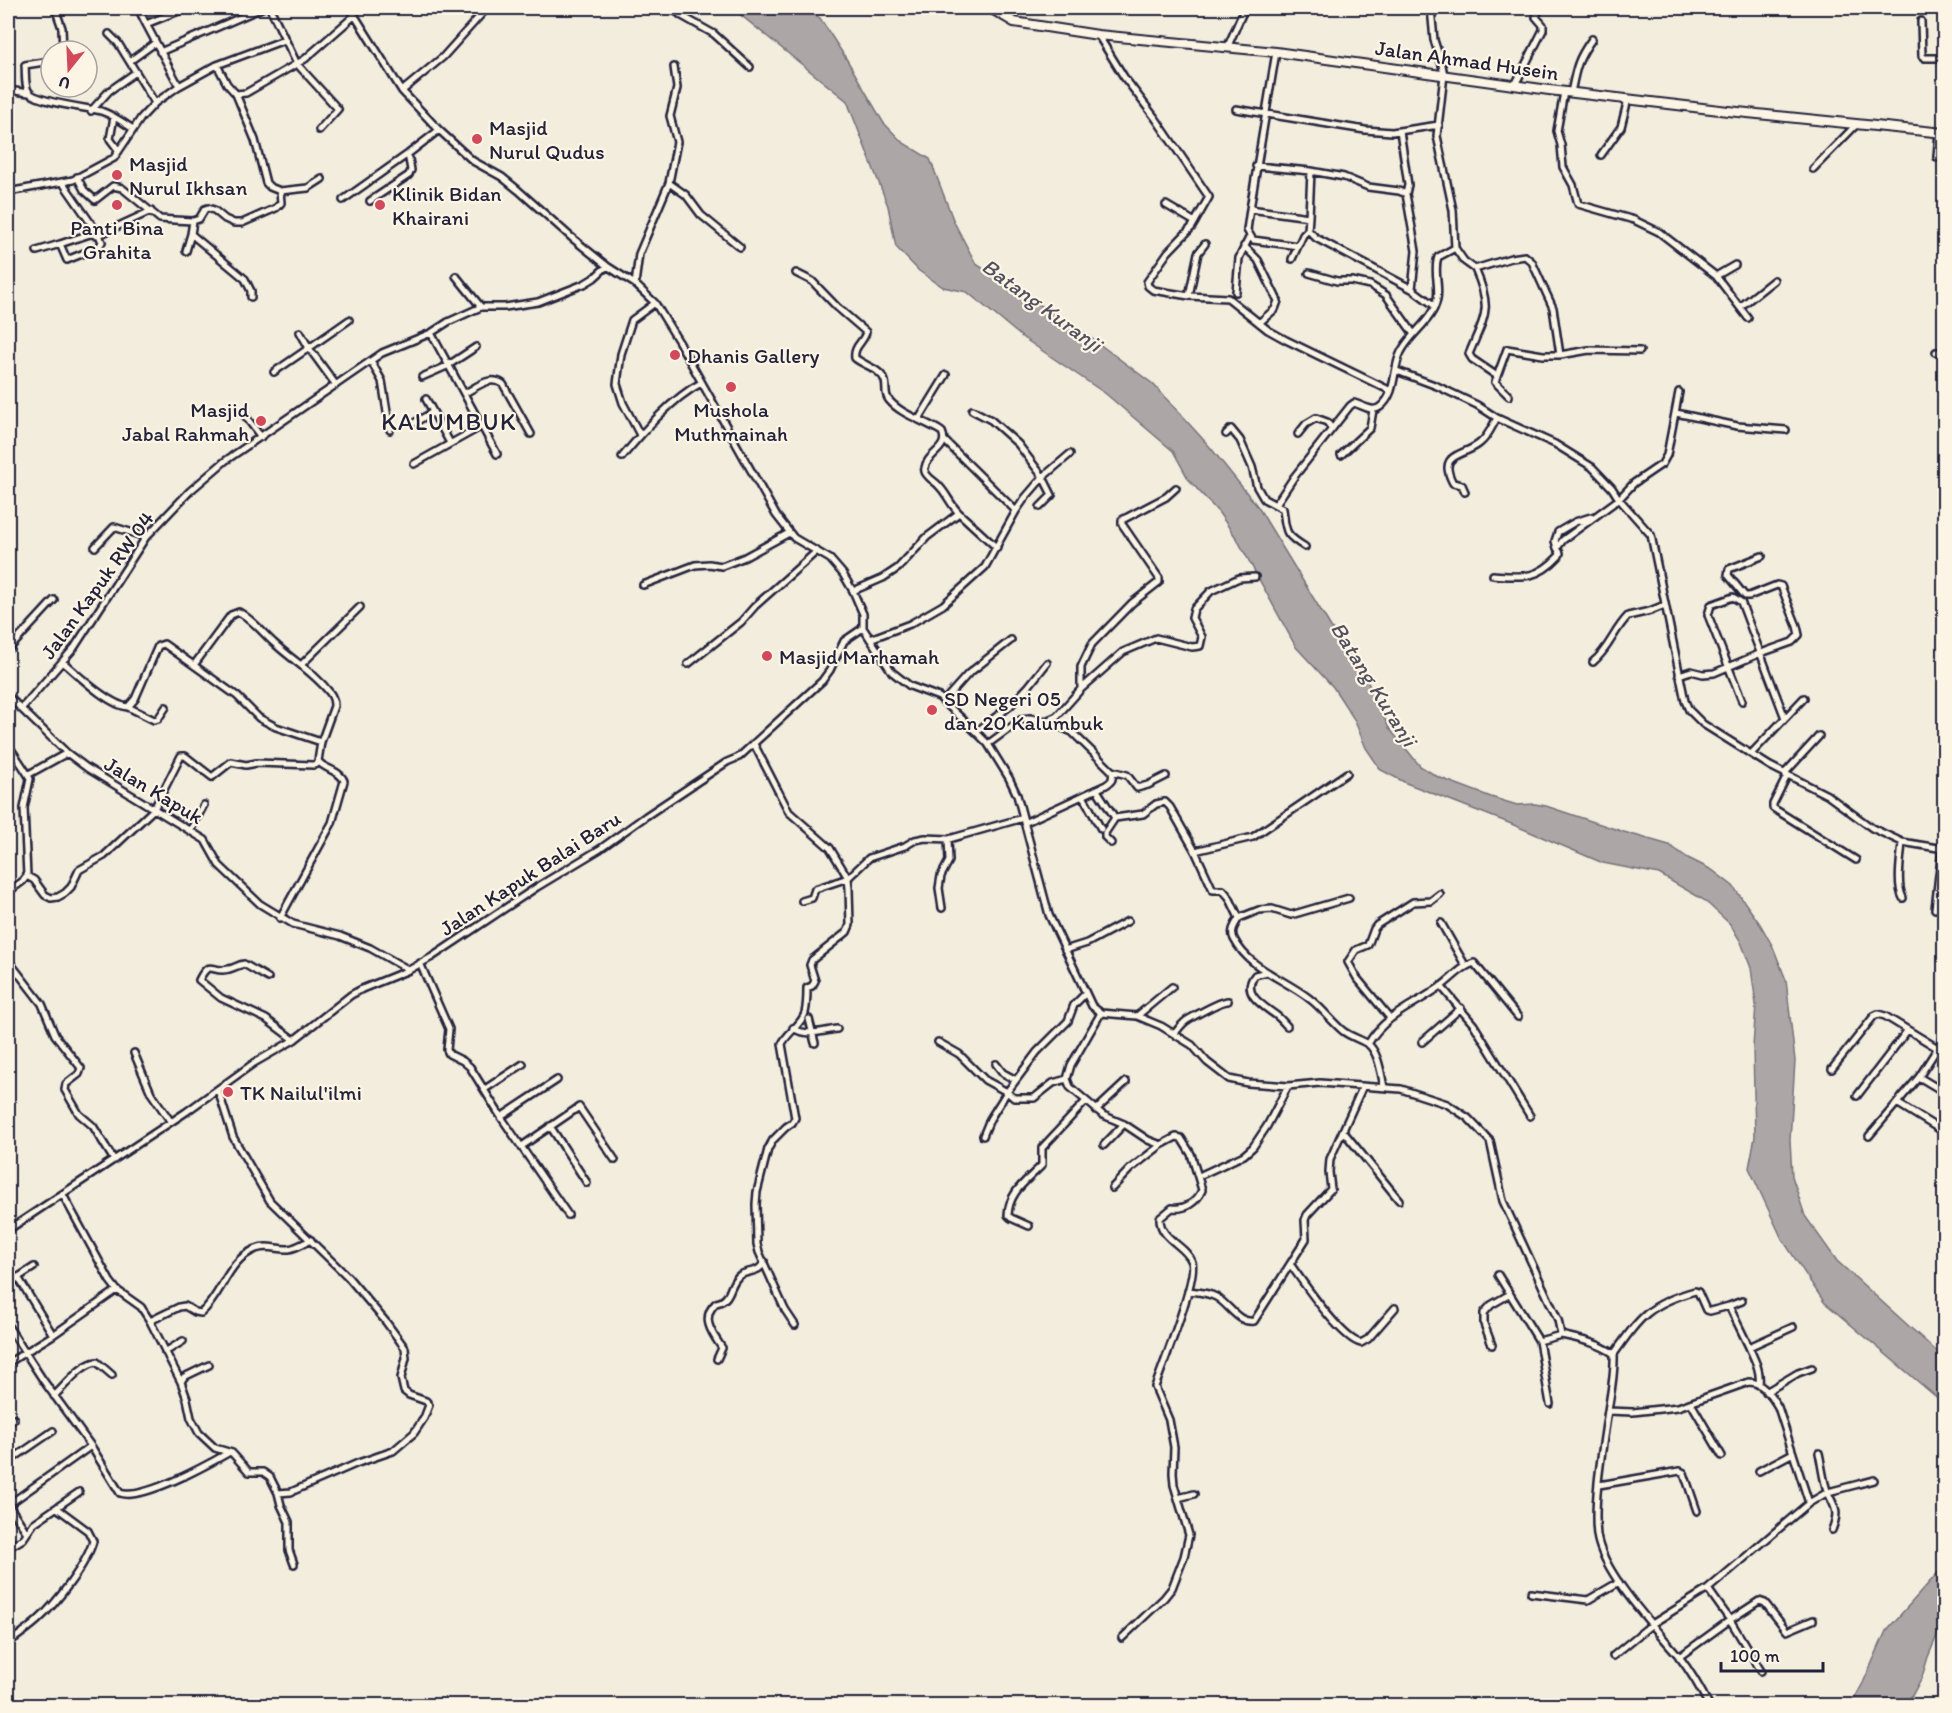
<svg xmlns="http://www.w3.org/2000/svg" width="1952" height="1713" font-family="Itim,sans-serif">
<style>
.water{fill:#aca7a6;stroke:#75727b;stroke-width:1.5}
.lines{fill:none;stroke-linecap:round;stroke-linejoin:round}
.street-casing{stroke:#22223b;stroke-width:10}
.secondary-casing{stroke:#22223b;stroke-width:12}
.street{stroke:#fcf5e5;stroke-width:5}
.secondary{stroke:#fcf5e5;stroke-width:8}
.poi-dot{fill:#d1495b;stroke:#fcf5e5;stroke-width:2}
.labels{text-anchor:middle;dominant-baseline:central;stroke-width:4.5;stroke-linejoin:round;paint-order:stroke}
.street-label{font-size:21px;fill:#22223b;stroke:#fcf5e5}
.poi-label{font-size:21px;fill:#22223b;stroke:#fcf5e5;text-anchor:start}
.water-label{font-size:22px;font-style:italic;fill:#525160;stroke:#fcf5e5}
.quarter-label{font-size:24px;letter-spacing:1.5px;fill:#22223b;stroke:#fcf5e5}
</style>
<rect width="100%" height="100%" fill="#f3edde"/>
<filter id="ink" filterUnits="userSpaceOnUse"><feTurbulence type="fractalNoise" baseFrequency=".0167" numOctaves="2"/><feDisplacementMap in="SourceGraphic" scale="12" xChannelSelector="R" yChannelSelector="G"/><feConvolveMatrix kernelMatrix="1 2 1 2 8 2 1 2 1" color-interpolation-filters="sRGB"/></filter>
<g filter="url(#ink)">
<!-- water -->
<path class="water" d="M732 8H804L820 18 847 60 883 122 902 142 930 159 954 222 976 264 1083 332 1153 384 1210 447 1258 507 1331 627 1365 676 1389 728 1420 766 1438 777 1491 797 1517 805 1535 804 1546 806 1624 832 1669 845 1688 858 1712 870 1733 886 1760 924 1773 947 1786 980 1795 1061 1790 1140 1792 1176 1805 1216 1837 1261 1944 1358V1406L1941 1401 1824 1302 1782 1239 1749 1168 1755 1137 1753 1047 1756 1004 1751 968 1741 942 1730 924 1704 900 1659 874 1603 863 1509 823 1406 783 1381 770 1366 748 1354 719 1333 687 1296 647 1237 539 1219 513 1189 480 1173 451 1106 394 1022 337 967 292 943 287 919 271 896 247 888 206 847 101Z
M1944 1566V1619L1928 1657 1922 1677 1913 1694 1904 1705H1851L1863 1683 1886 1631Z"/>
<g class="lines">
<defs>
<path id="street" d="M55 8 62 28 63 51
M143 8 141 14 146 24
M270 8 297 64 338 109 319 130
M350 8 402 91
M487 8 443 57 402 91 439 130 473 161 502 177 518 190 571 237 607 266 635 284 655 303 679 342 776 515 794 538 830 559 843 574 853 591 863 614V628L892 672 910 686 939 697 976 732 988 744 1009 778 1017 795 1049 915 1092 1006 1101 1013 1137 1016 1161 1026 1192 1045 1207 1062 1229 1079 1248 1083 1288 1086 1320 1083 1401 1089 1447 1104 1468 1118 1490 1141 1503 1201 1558 1320 1561 1335C1579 1339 1599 1343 1614 1354 1615 1376 1610 1396 1607 1417 1602 1451 1593 1503 1597 1535 1602 1572 1654 1627 1678 1655 1690 1671 1700 1687 1709 1706
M672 8 682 16 714 34 750 67
M1431 8 1434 40 1442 65 1444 75 1437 136 1453 210 1455 248 1464 261 1475 269 1511 258 1525 256 1532 262 1553 308 1560 355
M1921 21 1922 56 1925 58H1944
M109 34 118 43 155 103
M1098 35 1124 77 1156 119 1209 197 1192 227 1168 252 1147 282 1148 286 1153 290 1189 296 1228 298 1268 330 1286 340 1391 391
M1227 48 1243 12V8
M160 52 262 8
M1276 52 1250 209 1309 217 1308 230 1316 238 1412 289
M51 61 25 65C26 73 24 86 29 92 36 102 88 108 101 111 113 115 123 122 133 129
M130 61 155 43
M217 65 284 40
M1515 85 1543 30V25L1536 17 1540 8
M179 86 146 24 186 8
M8 90 29 93
M1564 92 1557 131 1561 145 1563 167 1573 185 1578 204 1634 220 1659 232 1716 276 1748 318
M1571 93C1576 68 1577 60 1592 39
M1236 109 1365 130 1392 132 1439 125
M91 111 109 91 136 72
M114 117 110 139 119 151
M1400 131 1408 185 1406 194
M1939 132 1937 157 1944 159
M1601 155 1621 127 1628 99
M1256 166 1311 171 1344 177 1368 187 1399 191 1406 194 1416 251 1412 289 1435 306
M1813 169 1857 124
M77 177 84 190 95 200 113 186 122 188 160 219 174 220 193 221 199 219 205 209 208 208 214 210 225 219 234 223H242L276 208 281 203 280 191 270 187 266 183 255 140 236 94
M63 183 99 235 102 242 99 247 67 260 60 244 90 234 99 235 151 211
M669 183 686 195 701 215 740 247
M280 191 308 188 322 179
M8 192 73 180 114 158 141 118 155 103 179 86 217 65 227 84 236 94 246 93 305 59 354 16
M343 200 408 154 439 130
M370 201 409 175 411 170 408 154
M1166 205 1195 222
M1250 209 1247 230 1253 240 1298 246
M1309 217 1311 171
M193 221 191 234 245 279 251 291V297
M1244 246 1258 260 1278 301 1275 309 1259 323
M37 251 60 244
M186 251 191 234
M1292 259 1303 235 1308 230
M1475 269C1493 310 1485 315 1469 354L1472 359 1497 376
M796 273 812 281 837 307 866 332C864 342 853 346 855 358 865 366 881 369 885 381 887 388 884 394 889 400 901 415 926 421 942 432 950 449 927 453 925 468 924 471 926 474 928 476 931 480 936 482 939 486 947 494 950 504 959 513
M1309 273 1337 281H1352L1370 285 1386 295 1413 333
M456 276 481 307
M1716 276 1735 265
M635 284 639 254 669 183 677 142 670 116 677 88 674 67
M1236 292 1239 258 1250 236
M1189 296 1198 253 1205 244
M1740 307 1774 280
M431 333 497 454
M1936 352H1944
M371 361 382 381 390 430
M1397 371 1437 386 1477 405 1497 418 1555 444 1592 467 1612 488 1619 499 1651 535 1685 701 1689 710 1703 724 1770 766 1827 795 1872 828 1902 842 1944 849
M274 372 309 348 300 332
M422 377 447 366 476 347
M336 385 309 348 349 320
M465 393C477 387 490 375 503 384L531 434
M1509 396 1495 382 1507 349 1543 355H1560L1589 350 1640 351
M426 399 450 443
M243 413 261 437
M1676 413 1737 426 1786 430
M919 419 946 375
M414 423 433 412
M1226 434 1231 429 1240 440 1252 467 1257 487 1264 499 1283 509C1286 532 1284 534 1305 547
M1298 434 1306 424 1316 418 1327 422 1332 429
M640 435 623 403 617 384 621 354 632 320 655 303
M944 440 1016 511
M1341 455 1370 428 1373 410
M622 457C644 431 671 399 701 383
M414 464 482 426
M1465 492 1462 485 1453 483C1436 452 1466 456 1480 443 1488 437 1492 426 1497 418
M1276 504 1294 477 1350 406 1354 403C1362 405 1372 413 1380 407 1397 394 1392 369 1401 352 1411 332 1433 321 1437 299 1440 285 1433 271 1438 257L1455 248
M1040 507 1052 495 1043 477 1070 454
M95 547 114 527 146 537
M1557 548 1555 541 1558 532 1575 522 1591 517
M1493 575C1522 577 1537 580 1559 556L1560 553 1557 548 1563 540 1619 499 1634 483 1662 464 1667 455 1679 392
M643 585 695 565 709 564 722 566 745 557 789 533
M853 591 883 578 898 568 927 537 959 513 997 548
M870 639 910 624 943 605 985 567 1016 511 1025 498 1043 477 1018 444 991 420 972 410
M8 650 54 600
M63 662C78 675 109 705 128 707L135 699 158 646 164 644 237 696 259 718 276 727 321 742
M1593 662C1609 649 1614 630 1628 616L1650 611 1665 605
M688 664 741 622 755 606 817 551
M194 665 231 615 239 612C253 620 262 632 274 643 292 660 315 673 330 693 333 697 334 701 334 706L321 742 318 761C325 770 340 770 344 781L332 823 280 918
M301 665 360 607
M1679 675 1691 671 1703 674 1714 673 1761 653 1792 642 1799 635 1797 626 1781 586 1777 585 1749 596H1745L1728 575 1729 569 1762 556
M1081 689V667L1092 644 1132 603 1159 582V578L1122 524V520L1166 497 1176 488
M8 696 67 753 87 768 205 840 219 865 260 904 293 924 340 936 370 948 409 970
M1742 701 1708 615 1711 605 1733 597 1741 602 1785 718
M943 702 968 674 1011 640
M128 707 154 720 158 719 166 707
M21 709 74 648 146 537 190 491 225 461 382 353 431 333 448 322 481 307H505L538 302 584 284 594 278 607 266
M976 732 1010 706 1028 687 1047 663
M754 744 789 812 830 848 848 878 849 889 850 925 847 932 812 960 810 965 815 981 812 986 807 988C807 996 807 1005 805 1013 802 1024 787 1033 782 1044L795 1118 792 1123 786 1127 773 1140 768 1149 757 1192 756 1204 757 1244 759 1252 785 1310 795 1325
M988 744 1022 719 1030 718 1046 721 1057 716 1081 689 1123 652 1156 638 1192 647 1200 646 1202 637 1192 618 1194 609 1211 591 1239 578 1255 577
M8 745C12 751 28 773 30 779L24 808 27 876
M1751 754 1804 698
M1112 771 1127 775 1137 788 1148 785 1166 776
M1785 773 1819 736
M1786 773V778L1773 804V808L1856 860
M29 774 67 753
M1097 790 1115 818
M1083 796 1101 829
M1024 823 1106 785C1113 781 1113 778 1112 771L1072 732 1046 721
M190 831 204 805
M1902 842C1901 857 1896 885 1903 898
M1111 843 1105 837V833L1115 818 1143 814 1156 804 1165 802 1170 807 1195 851 1213 890H1223L1229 897 1239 918C1235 925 1230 931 1234 939 1249 969 1285 979 1310 999 1322 1008 1331 1021 1343 1031 1351 1037 1360 1039 1368 1044 1379 1053 1381 1074 1384 1087
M1195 851 1253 837 1347 773
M8 892 23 881 27 876 34 880 45 895 51 898 58 897 65 893 71 887 79 870 104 856 154 809 181 756H185L212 777 231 762 246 765 257 763 313 765 317 764 318 761
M802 901 812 898 815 889 848 878 869 858 905 846 915 840 925 838 949 839 1023 818
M942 908 939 888 941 876 949 861 948 839
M1935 909 1942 849
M1239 918 1259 910 1272 909 1291 915 1349 898
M1441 923 1465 965
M1065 950 1087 943 1128 921
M8 960 42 1004 55 1035 81 1068 79 1074 66 1084 65 1090 79 1114 93 1126 114 1160
M420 963 449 1029 447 1050 449 1054 463 1061 470 1067 501 1117 568 1215
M1267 972 1255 975C1240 994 1264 1006 1277 1016 1281 1019 1284 1023 1287 1026
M268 978 244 964C238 965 234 968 229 969 212 974 210 958 199 980L221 998 266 1019 294 1040
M1441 986 1474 1025 1530 1116
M1101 1013 1071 1065 1067 1079 1070 1087 1103 1115 1124 1124 1148 1140 1161 1145 1176 1137 1181 1138 1191 1154 1202 1190C1197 1202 1185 1210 1172 1208L1160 1218C1159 1239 1186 1245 1192 1262 1198 1278 1162 1367 1155 1387L1169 1420 1174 1447 1173 1473 1174 1485 1189 1535 1184 1557 1172 1588 1164 1598 1122 1638
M1137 1016 1172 987
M1390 1018 1357 978 1348 962 1356 950 1368 945 1374 929 1377 925 1413 902 1431 901 1440 894
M809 1019 815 1043
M793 1028C806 1037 822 1031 837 1029
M1175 1033C1179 1028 1183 1022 1189 1019 1196 1015 1221 1001 1228 1001
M938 1042 959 1054 985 1080 1007 1092 1014 1098H1034L1053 1083 1067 1079
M1422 1042 1461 1008
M1368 1044C1385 1015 1413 1006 1440 987 1452 979 1460 967 1474 963L1518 1017
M134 1053 151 1093 171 1122
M996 1064 1003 1073 1016 1080
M1832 1069 1874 1016 1878 1014 1885 1016 1944 1052
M1919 1077 1944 1092
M485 1089 523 1064
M218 1090 233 1137 270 1201 348 1277 386 1322 405 1348 406 1358 401 1378 404 1391 409 1395 426 1401 429 1405 424 1418 414 1433 393 1451 358 1463 291 1492 278 1493
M1857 1096 1907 1031
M1897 1103 1944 1132
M1096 1110 1126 1082
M501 1117 557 1080
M550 1126 587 1183
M1343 1131 1399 1200
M983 1136 990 1119 1007 1092 1037 1052 1068 1021 1074 1005 1085 994
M1869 1136 1919 1077 1944 1038
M1104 1145 1124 1124
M522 1146 579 1107 615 1160
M1199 1176 1244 1155 1253 1147 1267 1126 1288 1086
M1112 1188 1130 1169 1161 1145
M63 1195 110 1281 117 1290 141 1307 150 1321 181 1382 187 1399 191 1418 199 1433 215 1448 232 1453 249 1472H263L270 1477 278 1493 281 1505 289 1522V1550L294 1564
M1029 1226 1011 1218 1008 1215C1009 1191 1027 1181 1042 1165V1148L1086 1101
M8 1230 186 1112 254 1063 294 1040 351 995 362 989 409 970 432 957 537 887 600 849 646 816 727 762 739 757 822 681 830 670 844 641 863 628
M1290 1264C1303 1282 1342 1340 1361 1343L1368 1339 1395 1308
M1498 1275 1539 1341
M18 1277 53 1335
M8 1284 34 1267
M1188 1291C1197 1292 1207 1292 1216 1297 1229 1304 1238 1324 1254 1321L1306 1239 1305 1220 1307 1215 1331 1189 1329 1172 1330 1159 1363 1086
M1729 1306 1742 1301
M150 1321 179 1307 185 1306 195 1312 201 1313C223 1294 227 1260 256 1249 268 1244 277 1250 289 1249 296 1248 304 1243 311 1240
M8 1326 43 1380 91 1446 120 1493C142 1501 207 1465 228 1453
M1492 1345 1484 1324V1313L1491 1305 1510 1294
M1749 1347C1754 1359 1761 1370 1759 1384
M165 1352 183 1341
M1614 1354C1640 1317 1649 1304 1695 1291L1698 1292 1706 1310 1710 1311 1729 1306 1749 1347 1793 1327
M717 1359 722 1348C712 1333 700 1318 716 1303 733 1300 728 1283 740 1275 749 1270 761 1273 764 1261
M8 1363 53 1335 117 1290
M181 1382 184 1377 209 1365
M1766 1392 1798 1373 1812 1368
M54 1396C66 1385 82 1363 97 1362L112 1375
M1691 1403 1722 1456
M1550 1404 1539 1341 1561 1335
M1608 1411 1633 1412 1678 1407 1749 1382C1762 1382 1771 1395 1778 1407L1809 1503
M8 1424 14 1419
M1819 1453C1822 1466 1823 1481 1828 1493 1836 1509 1839 1512 1832 1530
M8 1462 53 1431
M1759 1471 1793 1453
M1599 1485 1680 1471 1684 1473 1697 1511
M1178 1498 1194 1494
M8 1504 27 1533
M8 1505 91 1446
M8 1548 23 1539 34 1523 79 1492
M1708 1589 1730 1620 1761 1671
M1531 1593 1588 1600 1619 1582
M8 1643C18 1636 28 1629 37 1621 55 1605 87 1564 93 1541L88 1531 57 1508
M1613 1656 1652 1624 1708 1589 1809 1503 1828 1492 1874 1480
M1679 1657 1730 1620 1759 1601 1765 1603 1787 1631 1813 1620"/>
<path id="secondary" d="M990 8 1014 22 1098 35 1276 52 1549 90 1728 111 1944 133"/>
</defs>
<!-- street casing -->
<use href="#street" class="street-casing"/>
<!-- secondary casing -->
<use href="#secondary" class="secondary-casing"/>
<!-- street -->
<use href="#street" class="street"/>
<!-- secondary -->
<use href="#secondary" class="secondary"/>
</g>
</g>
<!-- markers -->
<g class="poi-dot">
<circle cx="477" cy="139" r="6"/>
<circle cx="117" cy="175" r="6"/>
<circle cx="117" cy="205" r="6"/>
<circle cx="380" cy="205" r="6"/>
<circle cx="675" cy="355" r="6"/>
<circle cx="731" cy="387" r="6"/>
<circle cx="261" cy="421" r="6"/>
<circle cx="767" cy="656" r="6"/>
<circle cx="932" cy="710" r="6"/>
<circle cx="228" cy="1092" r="6"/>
</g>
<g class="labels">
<!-- street labels -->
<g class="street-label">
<text transform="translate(1467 60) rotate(8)">Jalan Ahmad Husein</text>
<text transform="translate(97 585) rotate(-54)">Jalan Kapuk RW 04</text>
<text transform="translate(154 790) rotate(31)">Jalan Kapuk</text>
<text transform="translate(530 873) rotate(-33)">Jalan Kapuk Balai Baru</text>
</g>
<!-- poi labels -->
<g class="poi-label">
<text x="489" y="127">Masjid<tspan x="489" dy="24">Nurul Qudus</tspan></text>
<text x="129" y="163">Masjid<tspan x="129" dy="24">Nurul Ikhsan</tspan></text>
<text x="392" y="193">Klinik Bidan<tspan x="392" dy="24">Khairani</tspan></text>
<text x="117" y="227" text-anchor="middle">Panti Bina<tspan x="117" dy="24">Grahita</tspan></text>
<text x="687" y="355">Dhanis Gallery</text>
<text x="249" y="409" text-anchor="end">Masjid<tspan x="249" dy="24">Jabal Rahmah</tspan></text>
<text x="731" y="409" text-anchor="middle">Mushola<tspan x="731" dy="24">Muthmainah</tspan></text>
<text x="779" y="656">Masjid Marhamah</text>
<text x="944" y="698">SD Negeri 05<tspan x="944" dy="24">dan 20 Kalumbuk</tspan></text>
<text x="240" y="1092">TK Nailul'ilmi</text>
</g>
<!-- water labels -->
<g class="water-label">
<text transform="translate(1042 305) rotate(36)">Batang Kuranji</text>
<text transform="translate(1374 684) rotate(58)">Batang Kuranji</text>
</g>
<!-- quarter labels -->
<g class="quarter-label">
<text x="449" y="421">KALUMBUK</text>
</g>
</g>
<!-- margin -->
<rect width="1952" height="1713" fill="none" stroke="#fcf5e5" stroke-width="30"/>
<rect x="15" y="15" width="1922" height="1683" fill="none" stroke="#22223b" stroke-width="2" filter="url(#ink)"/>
<!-- north arrow -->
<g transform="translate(69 69) rotate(198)"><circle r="28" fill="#fcf5e5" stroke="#a5a1a1" stroke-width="1.5"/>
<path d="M0-4.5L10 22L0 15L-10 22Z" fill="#d1495b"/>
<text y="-9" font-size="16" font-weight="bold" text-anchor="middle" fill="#22223b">U</text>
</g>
<!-- scale -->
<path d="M1721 1662v9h102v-9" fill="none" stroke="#22223b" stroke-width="3"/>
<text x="1730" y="1662" font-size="18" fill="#22223b" stroke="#fcf5e5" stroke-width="4.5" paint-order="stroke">100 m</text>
</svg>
